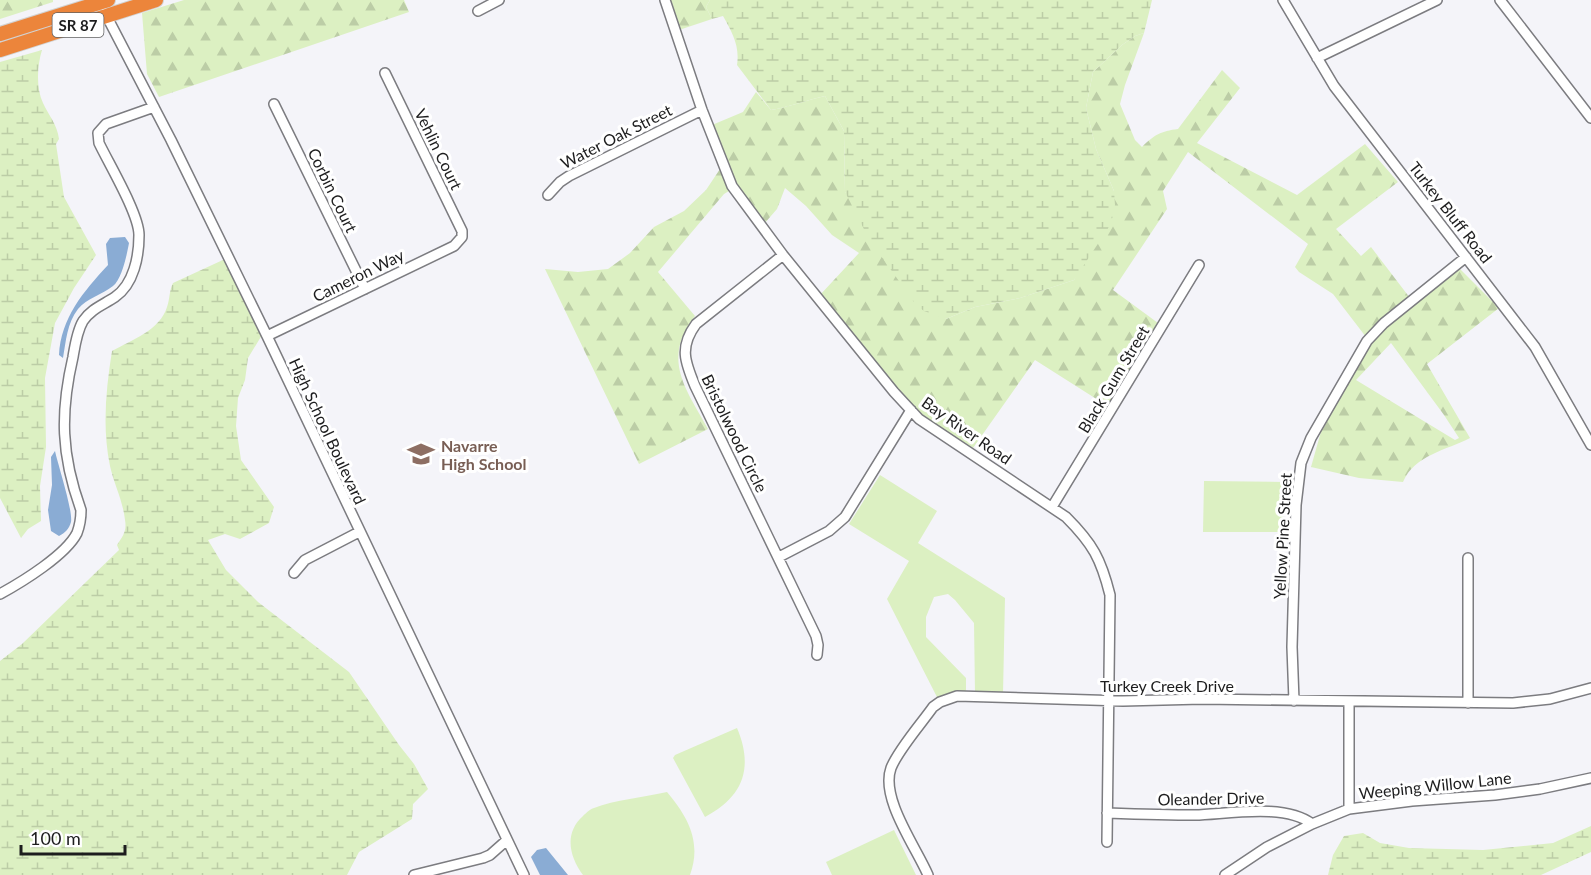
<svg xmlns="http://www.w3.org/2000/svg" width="1591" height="875" font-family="Lato,sans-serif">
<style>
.green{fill:#dcf0c2}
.forest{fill:url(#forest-firs);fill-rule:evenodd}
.wetland{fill:url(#wetland-marsh)}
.water{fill:#8aacd4}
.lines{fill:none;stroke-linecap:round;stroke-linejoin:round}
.minor-casing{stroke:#7c7c80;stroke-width:12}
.highway-casing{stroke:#d2d2d2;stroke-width:16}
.minor{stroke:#fff;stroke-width:9}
.highway{stroke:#ec853b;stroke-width:14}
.labels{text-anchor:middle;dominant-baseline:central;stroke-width:6;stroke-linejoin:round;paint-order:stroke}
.shield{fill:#fff;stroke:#616162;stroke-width:1.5}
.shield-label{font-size:15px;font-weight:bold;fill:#1d1d1e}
.street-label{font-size:16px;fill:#1d1d1e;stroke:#fff}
.education-label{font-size:16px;font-weight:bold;fill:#785e54;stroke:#fff;text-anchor:start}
</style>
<defs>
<pattern id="forest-firs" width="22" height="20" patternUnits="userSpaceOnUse" patternTransform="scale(1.5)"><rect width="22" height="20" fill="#dcf0c2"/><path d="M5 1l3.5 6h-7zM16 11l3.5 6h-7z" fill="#bccda6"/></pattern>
<pattern id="wetland-marsh" width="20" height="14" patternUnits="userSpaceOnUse" patternTransform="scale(1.5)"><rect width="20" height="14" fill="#dcf0c2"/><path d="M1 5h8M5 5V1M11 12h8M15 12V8" fill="none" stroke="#bccda6"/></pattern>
</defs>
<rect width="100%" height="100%" fill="#f4f4f9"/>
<!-- green -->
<path class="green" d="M880 475 937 511 918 543 1005 598 1003 694 975 693 974 623 955 600 948 594 934 597 926 617V637L966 678V693L938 699 887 599 909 561 849 524Z
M1204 481 1284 482 1283 532H1203Z
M737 728C754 768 743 797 705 817L673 758 675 755Z
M667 792C688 817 702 842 690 875H583C569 856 564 833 583 816 586 813 590 809 594 808 614 800 645 797 667 792Z
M894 830 916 875H832L826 862Z"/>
<!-- forest -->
<path class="forest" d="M0 0H53V2L0 19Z
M184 0H404L409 12 159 97 147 74 142 13Z
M669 0H710L706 7 712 19 679 30Z
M1144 33 1125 85 1120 104 1135 140 1142 147C1154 135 1161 131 1178 129L1222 70 1240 88 1197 143 1297 195 1365 144 1398 182 1336 229 1361 256 1371 247 1410 298 1366 337 1333 294 1299 272 1295 267 1308 244 1188 152 1163 191 1167 209 1113 290 1158 323 1109 407 1035 360 973 448 922 416 897 389 820 295 859 253 832 235 806 206 785 188 777 209 764 224 735 184 712 125 743 112 756 92 771 110C790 107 806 100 825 96L844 131 845 192 946 319 975 307 1020 298 1074 280 1114 191 1096 149 1086 108 1093 72 1122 45 1135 36Z
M720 169 735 199 729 191 724 194 658 272 695 316C661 359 686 389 708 429L639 464 545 269 578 272 608 269 630 253 654 227 684 211 706 190Z
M1459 268 1499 308 1427 364 1470 438C1447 450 1414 455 1403 482L1359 478 1311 467 1324 421 1370 342 1386 325ZM1391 343 1444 415 1459 438 1455 440 1356 380Z"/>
<!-- wetland -->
<path class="wetland" d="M710 0H1152L1144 33 1135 36 1122 45 1093 72 1086 108 1096 149 1114 191 1115 205 1111 224 1074 280 1020 298 975 307 946 319 924 311 916 305 869 239 845 192 844 131 825 96C806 100 790 107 771 110L737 65C740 46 732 32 723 16L712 19 706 7Z
M42 50C37 66 36 88 43 103 49 116 57 124 59 139L56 144 64 197 96 255 74 288 55 323 45 378 46 447 40 486 41 521 28 529 21 538 0 498V62Z
M225 259 262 335 248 358 245 380 238 398 236 426 241 460 274 507 269 523 240 539 225 534 208 540 226 570 258 602 349 672 399 745 414 764 428 789 413 804 412 819 359 852 347 875H0V661L22 644 119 550 117 545C123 536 127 531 125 520 123 501 114 484 110 466 102 427 106 389 112 351 132 340 160 330 167 307 170 299 169 291 173 283Z
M1591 826V852L1541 875H1328L1333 855 1344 836 1363 833 1380 843 1409 848 1483 850 1553 843Z"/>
<!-- water -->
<path class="water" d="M125 237 129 243C127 254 122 279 113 286 102 295 87 298 78 309 67 323 66 341 63 358L59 355C61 318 83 292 108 265L106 244 110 238Z
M55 451C58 465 73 510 71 522 69 529 65 533 59 536L51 531 48 510 52 485 51 457Z
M546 848 568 875H540L531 857 537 850Z"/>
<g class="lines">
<defs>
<path id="minor" d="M665 0 702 110 732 186 783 255 894 392 919 419 1066 517C1093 544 1101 559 1110 595L1107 842
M1283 0 1334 86 1535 347 1591 445
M1500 0 1591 118
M478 11 499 0
M105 13 171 140 267 336 524 875
M1317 58 1437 0
M274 104 365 289
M548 195 560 182 569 176 702 110
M783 255 696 324C679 347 685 362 695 386L816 636 818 645 817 655
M267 336 454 246 462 237V231L385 73
M1052 507 1199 265
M779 557 829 531 845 517 911 410
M1468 558V703
M294 573 305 560 359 532
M0 594C22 582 66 555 77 533 80 525 81 517 81 510 61 455 60 413 73 357 75 345 77 331 83 321 91 309 103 305 115 297 134 284 139 256 139 235 139 214 109 164 99 143L98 133 106 124 154 107
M1294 701 1292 647 1296 505 1301 463 1311 438 1367 341 1384 323 1466 257
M1349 809V701
M1107 813C1136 814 1166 815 1195 815 1228 814 1285 803 1312 824
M414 875 483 858 490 855 507 840
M928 875C916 847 880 798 891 768 898 750 921 724 933 707L940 702 957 696 1123 701 1202 699 1513 703 1550 699 1591 688
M1225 875 1267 847 1312 824 1349 809 1412 801 1495 795 1540 789 1591 778"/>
<path id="highway" d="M0 34 108 0
M0 50 156 0"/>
</defs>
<!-- minor casing -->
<use href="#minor" class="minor-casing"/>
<!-- highway casing -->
<use href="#highway" class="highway-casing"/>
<!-- minor -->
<use href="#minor" class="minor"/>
<!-- highway -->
<use href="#highway" class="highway"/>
</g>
<!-- icons -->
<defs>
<symbol id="school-bare" viewBox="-9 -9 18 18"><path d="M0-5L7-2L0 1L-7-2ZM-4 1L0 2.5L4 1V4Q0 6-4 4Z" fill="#8d6e63" stroke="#fff" stroke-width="2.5" paint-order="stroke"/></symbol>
</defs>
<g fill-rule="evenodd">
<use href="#school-bare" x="402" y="435" width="38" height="38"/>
</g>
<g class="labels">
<!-- shield labels -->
<rect class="shield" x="52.5" y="13" width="51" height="24" rx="4.5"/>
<g class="shield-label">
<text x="78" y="25">SR 87</text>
</g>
<!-- street labels -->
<g class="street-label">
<text transform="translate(616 136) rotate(-27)">Water Oak Street</text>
<text transform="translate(439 149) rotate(64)">Vehlin Court</text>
<text transform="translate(333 190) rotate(64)">Corbin Court</text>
<text transform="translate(1451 212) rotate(52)">Turkey Bluff Road</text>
<text transform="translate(358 275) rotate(-26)">Cameron Way</text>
<text transform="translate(1113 379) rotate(-59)">Black Gum Street</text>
<text transform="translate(967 430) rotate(35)">Bay River Road</text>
<text transform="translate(328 431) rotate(65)">High School Boulevard</text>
<text transform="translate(735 433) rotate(64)">Bristolwood Circle</text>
<text transform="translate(1282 536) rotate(-87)">Yellow Pine Street</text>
<text x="1167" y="685">Turkey Creek Drive</text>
<text transform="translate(1435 785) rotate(-6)">Weeping Willow Lane</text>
<text transform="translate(1211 798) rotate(-1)">Oleander Drive</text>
</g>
<!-- education labels -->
<g class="education-label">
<text x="441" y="445">Navarre<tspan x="441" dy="18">High School</tspan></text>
</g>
</g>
<!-- scale -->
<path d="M21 845v9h104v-9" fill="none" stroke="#1d1d1e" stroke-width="3"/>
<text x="30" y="845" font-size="18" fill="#1d1d1e" stroke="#ffffff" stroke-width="4.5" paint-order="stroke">100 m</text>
</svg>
